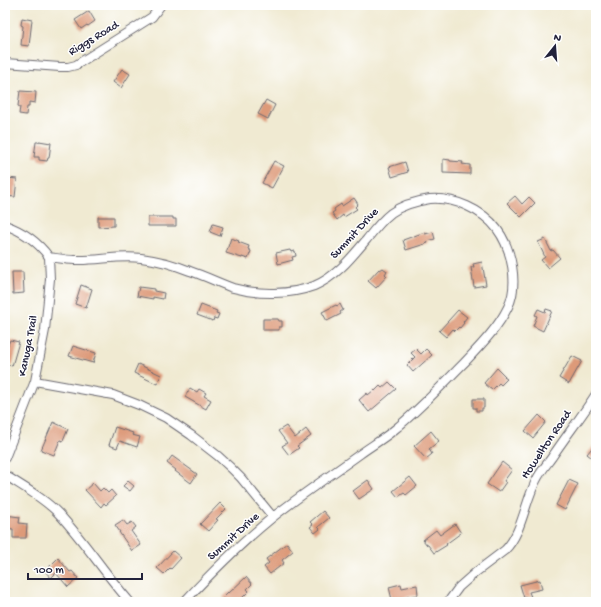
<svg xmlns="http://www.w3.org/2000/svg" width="601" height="607" font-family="'Gochi Hand',sans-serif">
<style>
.building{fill:#dd9a79}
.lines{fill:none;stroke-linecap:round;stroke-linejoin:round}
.minor-casing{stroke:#6a6870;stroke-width:10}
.minor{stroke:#fff;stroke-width:8}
.labels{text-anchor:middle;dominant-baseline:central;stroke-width:3;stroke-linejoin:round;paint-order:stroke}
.street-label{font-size:12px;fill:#22223b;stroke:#fff}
</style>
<rect width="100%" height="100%" fill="#fff"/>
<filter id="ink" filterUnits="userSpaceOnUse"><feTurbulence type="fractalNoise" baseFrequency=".025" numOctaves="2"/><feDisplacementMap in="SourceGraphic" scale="8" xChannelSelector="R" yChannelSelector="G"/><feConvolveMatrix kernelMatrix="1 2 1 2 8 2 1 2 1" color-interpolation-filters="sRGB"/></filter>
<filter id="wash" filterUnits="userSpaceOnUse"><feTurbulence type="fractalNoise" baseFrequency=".012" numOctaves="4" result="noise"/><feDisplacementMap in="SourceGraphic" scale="16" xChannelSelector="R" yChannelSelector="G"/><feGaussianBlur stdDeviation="0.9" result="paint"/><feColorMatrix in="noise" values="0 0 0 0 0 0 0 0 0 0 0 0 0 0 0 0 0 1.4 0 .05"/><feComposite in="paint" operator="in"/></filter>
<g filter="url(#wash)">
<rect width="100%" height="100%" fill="#f0ead2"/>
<g id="blocks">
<!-- building -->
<path class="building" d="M89 11 95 21 88 26 87 25 81 29 75 20Z
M22 18 32 20 29 46 21 45 23 26 21 25Z
M122 69 130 74 121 88 113 82Z
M20 91 36 92 35 103 29 102V107H27L26 115 19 114 20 107 18 106Z
M266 100 275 105 268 119 258 114Z
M39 141 51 143 49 158H48L47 161 39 160V157H34L36 142H39Z
M443 159 450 160V161L463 162 462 164 470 165V174L443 173Z
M274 161 284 166 272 188 262 183Z
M405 162 408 172 392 177 389 167Z
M7 178 17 179 15 197 5 196Z
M515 196 522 204 529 197 535 203 521 217 507 203Z
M354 198 358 204 355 207 357 209 344 217 343 215 337 220 332 213 335 211 334 209 341 204 342 206Z
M98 217H114V226L98 227Z
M148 217H173V219H176V226H148Z
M213 224 223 227 220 236 210 232Z
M425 232V234L433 232 435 239 427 241 428 243 406 250 403 240Z
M231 238 239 241 238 242 249 246 248 249 251 251 248 259 242 257V258L226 253Z
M545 239 551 251 553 250 560 258 548 268 541 260 545 257 538 242Z
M290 250 291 252 295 251 296 256 292 257 293 260 278 264 276 253Z
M482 262 486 285 474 287 471 267H474L473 264Z
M383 268 387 271 385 274 387 276 376 288 368 281 379 269 380 270Z
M12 272H23L24 293 13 294Z
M81 285 92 289 86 308 75 304Z
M139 287 154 289V291L164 293 163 299 153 297V299L137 296Z
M340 304 343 310 340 312 341 314 327 321 322 312 336 305 337 306Z
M201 305 217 311 216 313 219 314 217 319 214 318 213 321 197 315Z
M538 309 545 312 546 309 552 311 543 331 533 326 537 316 535 315Z
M458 310 467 317 463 322 464 323 460 328 459 327 455 331 453 329 446 337 439 331Z
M263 319H278L279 321H282V327H279V330H263Z
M10 340 19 342 12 366 5 364V346L7 347Z
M73 346 96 353 93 363 69 356Z
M416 349 421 354 426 349 432 355 413 372 407 365 415 357 411 353Z
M572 356 582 361 569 384 559 378Z
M138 364 161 375 157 384 134 373Z
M497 368 505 376 504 377 507 379 501 385 499 383 492 390 484 383Z
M389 382 396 389 369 412 359 400 367 393 368 395 374 390 375 391 380 386 382 388Z
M190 388 197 392 199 389 206 393 204 396 211 400 206 409 185 397Z
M473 399H484V408H482V411H476V408H473Z
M539 415 546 422 533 438 525 431Z
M53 422 68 429 63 441 60 440 54 455 41 450Z
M286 426 295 438 306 429 311 436 297 446 299 448 289 455 282 446 287 443 278 431Z
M115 427 133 433 132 435 140 437 137 447 120 441 117 448 109 445Z
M431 431 439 441 429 449 432 454 426 459 414 446Z
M596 443V461L587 454Z
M172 456 197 474 191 483 175 471 176 470 167 463Z
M502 462 512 470 504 481 506 482 499 492 487 484Z
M410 477 417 486 406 495 404 493 398 497 393 491Z
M368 480 374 489 359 499 353 491Z
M569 480 578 484 565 510 556 505Z
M128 481 134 486 130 491 123 486Z
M93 483 100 491 103 488 108 493 111 490 116 496 106 505 104 503 101 507 85 490Z
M220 503 226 509 216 519 218 520 208 531 200 524Z
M323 511 329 518 318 527 320 529 315 533 310 527 313 525 310 522Z
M5 515 20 517 19 523 27 524 26 538H13V529L5 528Z
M123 520 127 525 132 522 136 527 131 531 141 545 132 551 119 532H120L115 525Z
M455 524 461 533 446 544 447 545 434 553 428 545H427L423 540 436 530 440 535Z
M287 543 293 551 282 560 284 563 270 574 264 567 269 563 266 559Z
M173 551 181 558 171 569 170 568 164 574 157 568Z
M58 558 70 572 72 571 78 578 68 587 56 573 51 578 45 571Z
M246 577 252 584 247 589 249 591 238 602H227L223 597 228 592 229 593Z
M540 580 542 589 529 592 531 597 524 598 520 585Z
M401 584 402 588 417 585 418 595 392 600 389 587Z"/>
</g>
</g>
<g filter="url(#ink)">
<use href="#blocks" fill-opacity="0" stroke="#6a6870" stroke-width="1"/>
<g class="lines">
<defs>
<path id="minor" d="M5 63 60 67H68L76 65 152 17 161 5
M5 225C22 231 38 242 49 257 57 258 66 260 75 260 97 261 119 255 141 258 158 260 175 265 190 271 205 276 219 283 233 288 258 295 290 295 314 286 336 277 352 257 367 239 374 230 382 220 391 213 402 205 417 201 430 199 454 197 483 210 497 229 512 249 519 285 508 307 498 328 480 346 464 363 441 386 419 410 394 430 383 439 371 446 360 454 331 475 301 495 273 517 241 543 212 572 184 602
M35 381 113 395 139 405 166 418 191 435 218 456 231 468 241 478 273 517
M5 458 35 381 45 330 50 279 49 257
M5 475C23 487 44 498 59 514 85 542 105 574 130 602
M448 602 459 587 476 572 505 550C523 532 525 499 538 477 542 470 547 464 552 457 566 436 582 416 596 394"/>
</defs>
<!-- minor casing -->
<use href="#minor" class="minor-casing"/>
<!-- minor -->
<use href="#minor" class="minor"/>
</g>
</g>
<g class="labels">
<!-- street labels -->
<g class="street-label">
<text transform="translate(94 39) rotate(-31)">Riggs Road</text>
<text transform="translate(355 234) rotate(-47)">Summit Drive</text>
<text transform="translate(29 346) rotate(-79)">Kanuga Trail</text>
<text transform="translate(547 445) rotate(-56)">Howellton Road</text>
<text transform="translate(234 537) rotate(-42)">Summit Drive</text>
</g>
</g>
<!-- margin -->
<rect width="601" height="607" fill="none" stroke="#fff" stroke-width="20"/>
<!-- north arrow -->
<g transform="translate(555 46) rotate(17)" stroke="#ffffff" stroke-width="3" paint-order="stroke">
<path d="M0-3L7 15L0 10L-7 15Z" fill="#22223b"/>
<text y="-6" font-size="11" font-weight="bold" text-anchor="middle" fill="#22223b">N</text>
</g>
<!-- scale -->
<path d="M28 573v6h114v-6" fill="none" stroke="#22223b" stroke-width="2"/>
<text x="34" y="573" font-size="12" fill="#22223b" stroke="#ffffff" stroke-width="3" paint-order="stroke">100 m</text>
</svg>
